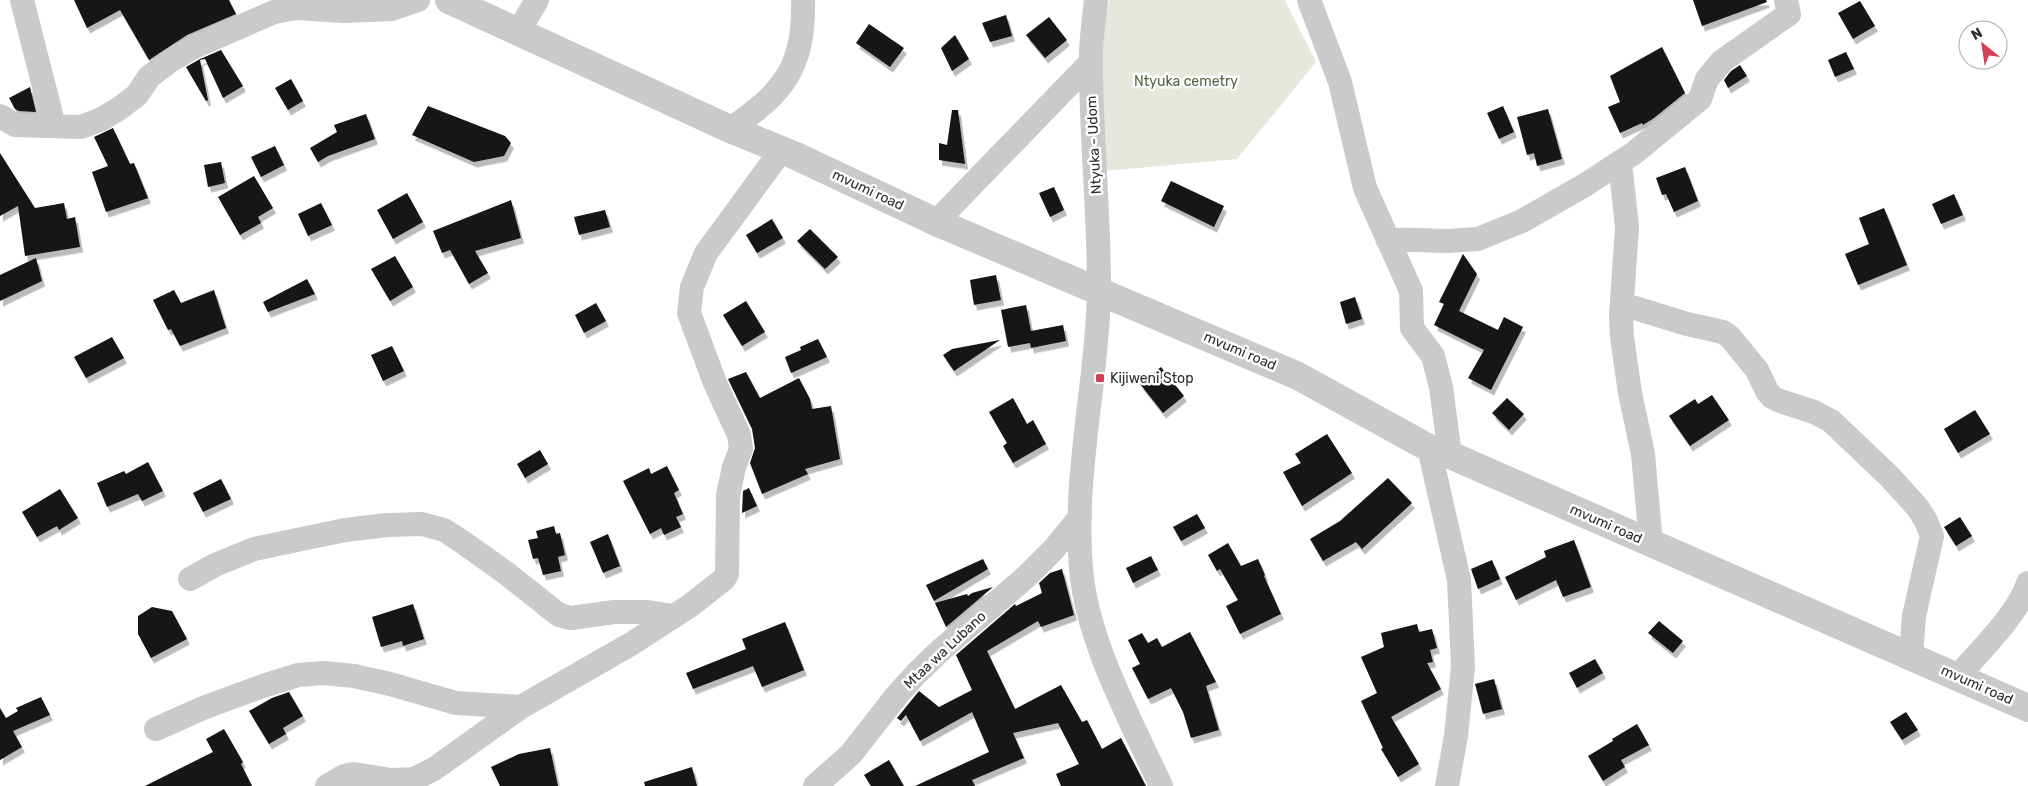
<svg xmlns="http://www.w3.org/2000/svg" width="2028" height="786" font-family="Rubik,sans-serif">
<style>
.green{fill:#e4e9dc}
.building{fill:#141414;filter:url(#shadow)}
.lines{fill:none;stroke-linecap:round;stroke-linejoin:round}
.minor{stroke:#cacaca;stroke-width:24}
.tertiary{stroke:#cacaca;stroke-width:28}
.poi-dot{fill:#d34056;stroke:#fff;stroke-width:2}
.labels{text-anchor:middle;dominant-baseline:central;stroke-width:5;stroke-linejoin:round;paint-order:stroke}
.park-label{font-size:14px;fill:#53643f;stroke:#fff}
.street-label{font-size:14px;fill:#2d2d2d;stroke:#fff}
.poi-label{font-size:14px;fill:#2d2d2d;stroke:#fff;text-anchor:start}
</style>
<defs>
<filter id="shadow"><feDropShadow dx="3" dy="5.5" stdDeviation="0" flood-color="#0004"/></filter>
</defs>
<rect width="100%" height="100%" fill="#fff"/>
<!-- green -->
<path class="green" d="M1109 0H1285L1316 62 1237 159 1105 171 1097 64Z"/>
<!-- building -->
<path class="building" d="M74 0H229L236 14 187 35 149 60 120 10 87 28Z
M1693 0H1766L1767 2 1702 26Z
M1860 1 1875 26 1853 39 1838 13Z
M1006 15 1012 36 990 42 982 23Z
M1049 17 1067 40 1045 58 1026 35Z
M869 24 904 48 890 67 856 43Z
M955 35 969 59 952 71 941 48Z
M1662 47 1685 93 1654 118 1643 125 1642 123 1620 133 1608 107 1620 102 1610 76Z
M221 50 243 86 223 98 205 59 200 60 208 100 206 101 186 67 200 59Z
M1846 52 1854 69 1835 77 1828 60Z
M1740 65 1747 76 1728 88 1724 80 1731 71Z
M291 79 303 101 288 110 275 88Z
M30 87 36 112 19 111 15 109 9 98Z
M428 106 505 136 511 143 504 156 474 162 412 135Z
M1503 106 1514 132 1499 139 1487 113Z
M1548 109 1562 159 1537 166 1534 153 1527 155 1517 117Z
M952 110H958L965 164 939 160V143L947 145Z
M366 114 375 139 328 156 318 162 310 148 337 132 334 125Z
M113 128 130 164 134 163 148 198 106 212 92 172 108 166 94 137Z
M275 146 284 165 261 177 251 157Z
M0 153 35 208 64 203 67 219 75 217 80 247 25 256 18 206 0 216Z
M221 162 225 183 208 187 204 165Z
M1685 167 1698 201 1674 212 1666 194 1662 195 1656 178Z
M254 176 273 208 258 217 261 223 240 235 218 197Z
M1171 181 1224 206 1214 227 1161 201Z
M1054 187 1064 210 1050 217 1039 193Z
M407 193 423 222 393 239 377 210Z
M1954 194 1963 215 1941 224 1932 204Z
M511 200 521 238 475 251 488 273 469 284 450 250 442 253 433 231Z
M321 203 332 225 308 236 298 214Z
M1884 208 1907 265 1858 285 1845 254 1869 244 1859 218Z
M605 210 610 227 579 235 574 217Z
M772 219 783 238 757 253 746 235Z
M810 229 838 257 825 269 797 241Z
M1463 254 1477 274 1459 311 1498 330 1504 317 1523 327 1491 390 1468 378 1484 350 1434 325 1444 304 1439 302Z
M395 256 413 287 390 301 371 269Z
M36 258 42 281 0 301V275Z
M996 275 1001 300 974 305 970 280Z
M307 279 315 294 268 312 263 302Z
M174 290 181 303 214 290 226 328 180 346 171 329 168 330 153 300Z
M1355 297 1362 319 1346 324 1340 302Z
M746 301 765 332 742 346 723 315Z
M596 303 606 321 584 333 575 315Z
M1026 305 1031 331 1063 325 1066 341 1031 348 1030 343 1008 347 1001 310Z
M112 337 124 358 86 378 74 357Z
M818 339 827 357 791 373 785 357 801 350 800 347Z
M1000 340 954 371 943 355 952 349Z
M392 346 404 371 383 381 371 355Z
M1161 367 1184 396 1163 413 1140 384Z
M746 372 760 398 799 378 810 399 812 409 831 406 840 459 805 469 808 474 762 494 750 463 755 448 752 429 728 379Z
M1712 395 1729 420 1690 446 1669 416 1695 399 1698 404Z
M1013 398 1027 424 1033 420 1046 444 1013 463 1003 446 1007 443 989 412Z
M1507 398 1524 414 1509 430 1492 413Z
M1975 410 1990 434 1958 453 1944 429Z
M1327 434 1352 473 1302 506 1283 472 1301 463 1295 454Z
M540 450 548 464 525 478 517 464Z
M148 462 163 491 142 501 138 494 107 507 97 483 124 471 126 474Z
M667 466 679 490 674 493 683 514 676 517 681 527 664 535 661 528 650 534 623 481 649 468 651 474Z
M1388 478 1412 503 1362 549 1356 542 1323 561 1310 539 1340 521Z
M221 479 231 499 203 512 193 493Z
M749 488 757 506 742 513 743 491Z
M60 489 78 518 59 530 57 526 37 537 22 512Z
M1197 514 1205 528 1181 541 1173 527Z
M1960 517 1972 536 1956 546 1944 527Z
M554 526 556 534 560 533 565 555 558 557 561 571 543 575 538 558 533 559 528 540 538 538 536 531Z
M608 534 620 566 603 573 590 542Z
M1574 540 1591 587 1563 597 1556 580 1516 600 1505 577 1546 557 1544 551Z
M1228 543 1241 566 1258 559 1265 575 1264 576 1281 614 1240 634 1226 606 1238 600 1220 569 1217 571 1208 555Z
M1151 556 1158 570 1133 583 1126 568Z
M983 559 988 569 934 601 926 585Z
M1492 560 1500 579 1478 589 1471 569Z
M1062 569 1074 615 1041 627 1038 621 987 651 1015 709 1061 685 1082 722 1087 720 1102 749 1121 738 1146 786H1061L1056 774 1079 764 1058 723 1013 733 1024 758 972 780 975 786H915L989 752 972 712 920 741 906 715 901 721 897 718 919 691 939 707 972 690 956 655 1015 604 1016 606 1042 593 1039 583 1050 573Z
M993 587 946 627 935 603 967 594 968 596 972 593Z
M413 604 424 639 403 646 402 641 381 647 372 617Z
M152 607 172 611 187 639 151 658 138 634V616Z
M1659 621 1683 641 1673 653 1648 633Z
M785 622 804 670 762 687 753 666 693 689 686 673 746 649 742 639Z
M1417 624 1419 632 1432 629 1437 648 1430 650 1433 662 1427 663 1441 689 1391 717 1419 764 1398 777 1381 749 1383 748 1361 701 1377 693 1361 657 1384 647 1381 633Z
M1190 632 1216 682 1206 686 1219 730 1191 738 1183 712 1171 688 1148 699 1132 668 1140 664 1128 640 1142 633 1148 643 1157 638 1162 647Z
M1595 659 1603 673 1577 688 1569 673Z
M1494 679 1502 709 1483 714 1475 684Z
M289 692 303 716 283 728 286 734 269 744 249 711 272 698Z
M41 697 50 715 13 731 22 747 0 760V708L6 718 18 711 16 708Z
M1906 712 1918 730 1902 740 1890 722Z
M1637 724 1649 745 1621 760 1625 767 1603 781 1588 756 1613 741 1612 739Z
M224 729 243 762 241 764 252 786H145L213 752 206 739Z
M550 748 558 786H500L491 767 519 754Z
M889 760 904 786H871L864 775Z
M692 767 697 786H645L644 782Z"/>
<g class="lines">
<!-- minor -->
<path class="minor" d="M22 0 54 126
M1096 0C1094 21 1090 43 1091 64 1091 138 1099 212 1099 286 1098 380 1073 473 1081 568 1086 639 1131 721 1161 786
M1309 0 1340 82 1365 188 1411 291 1412 328 1433 356 1441 387 1450 455
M518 32 537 0
M0 116 15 125 81 127 102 119 120 108 137 95 149 77 170 61 194 47 274 12 296 8 344 11 392 9 418 0
M730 129C784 93 805 66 803 0
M1620 162 1627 227 1621 316 1622 337 1630 393 1643 454 1651 544
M936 222 1091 62
M1387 239 1447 241 1478 239 1522 221 1585 185 1634 153 1700 99 1707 79 1722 61 1789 14 1786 0
M1622 304 1687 324 1723 332 1730 337 1757 370 1767 391 1772 397 1780 401 1814 412 1831 421 1890 477 1918 508 1926 521 1932 536 1914 616 1911 655
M1429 448 1459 580 1463 667 1456 736 1447 786
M190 579 215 565 254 549 345 530 388 525 422 524 444 530 461 541 506 573 559 615 571 618 614 612H648L673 616
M1958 676C1979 652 2019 613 2028 583
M156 729 203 708 263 686 298 675 323 673 354 676 390 684 456 703 521 707
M327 786 344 776 354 774 391 780 414 779 434 769 521 707 631 644 691 605 724 579 727 574 728 495 734 467 741 449 739 435 715 383 689 313 692 287 706 253 781 151
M815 786 851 754 897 695 917 673 942 649 1026 577 1054 549 1080 517"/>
<!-- tertiary -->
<path class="tertiary" d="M449 0 730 129 796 156 936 222 1298 376 1429 448 1450 455 2028 708"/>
</g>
<!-- markers -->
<rect class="poi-dot" x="1095" y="373" width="10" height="10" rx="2.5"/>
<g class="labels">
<!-- park labels -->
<g class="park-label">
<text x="1186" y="81">Ntyuka cemetry</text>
</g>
<!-- street labels -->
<g class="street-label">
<text transform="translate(1094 145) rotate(-93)">Ntyuka - Udom</text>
<text transform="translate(868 190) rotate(25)">mvumi road</text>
<text transform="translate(1240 351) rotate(23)">mvumi road</text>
<text transform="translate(1606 524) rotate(24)">mvumi road</text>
<text transform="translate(945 650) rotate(-43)">Mtaa wa Lubano</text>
<text transform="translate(1977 685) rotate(24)">mvumi road</text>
</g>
<!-- poi labels -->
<g class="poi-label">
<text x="1110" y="378">Kijiweni Stop</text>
</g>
</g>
<!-- north arrow -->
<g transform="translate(1983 45) rotate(330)"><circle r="24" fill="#ffffff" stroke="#ababab"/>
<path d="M0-4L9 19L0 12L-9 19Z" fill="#d34056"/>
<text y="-8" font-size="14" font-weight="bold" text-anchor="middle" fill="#2d2d2d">N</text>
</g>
</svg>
